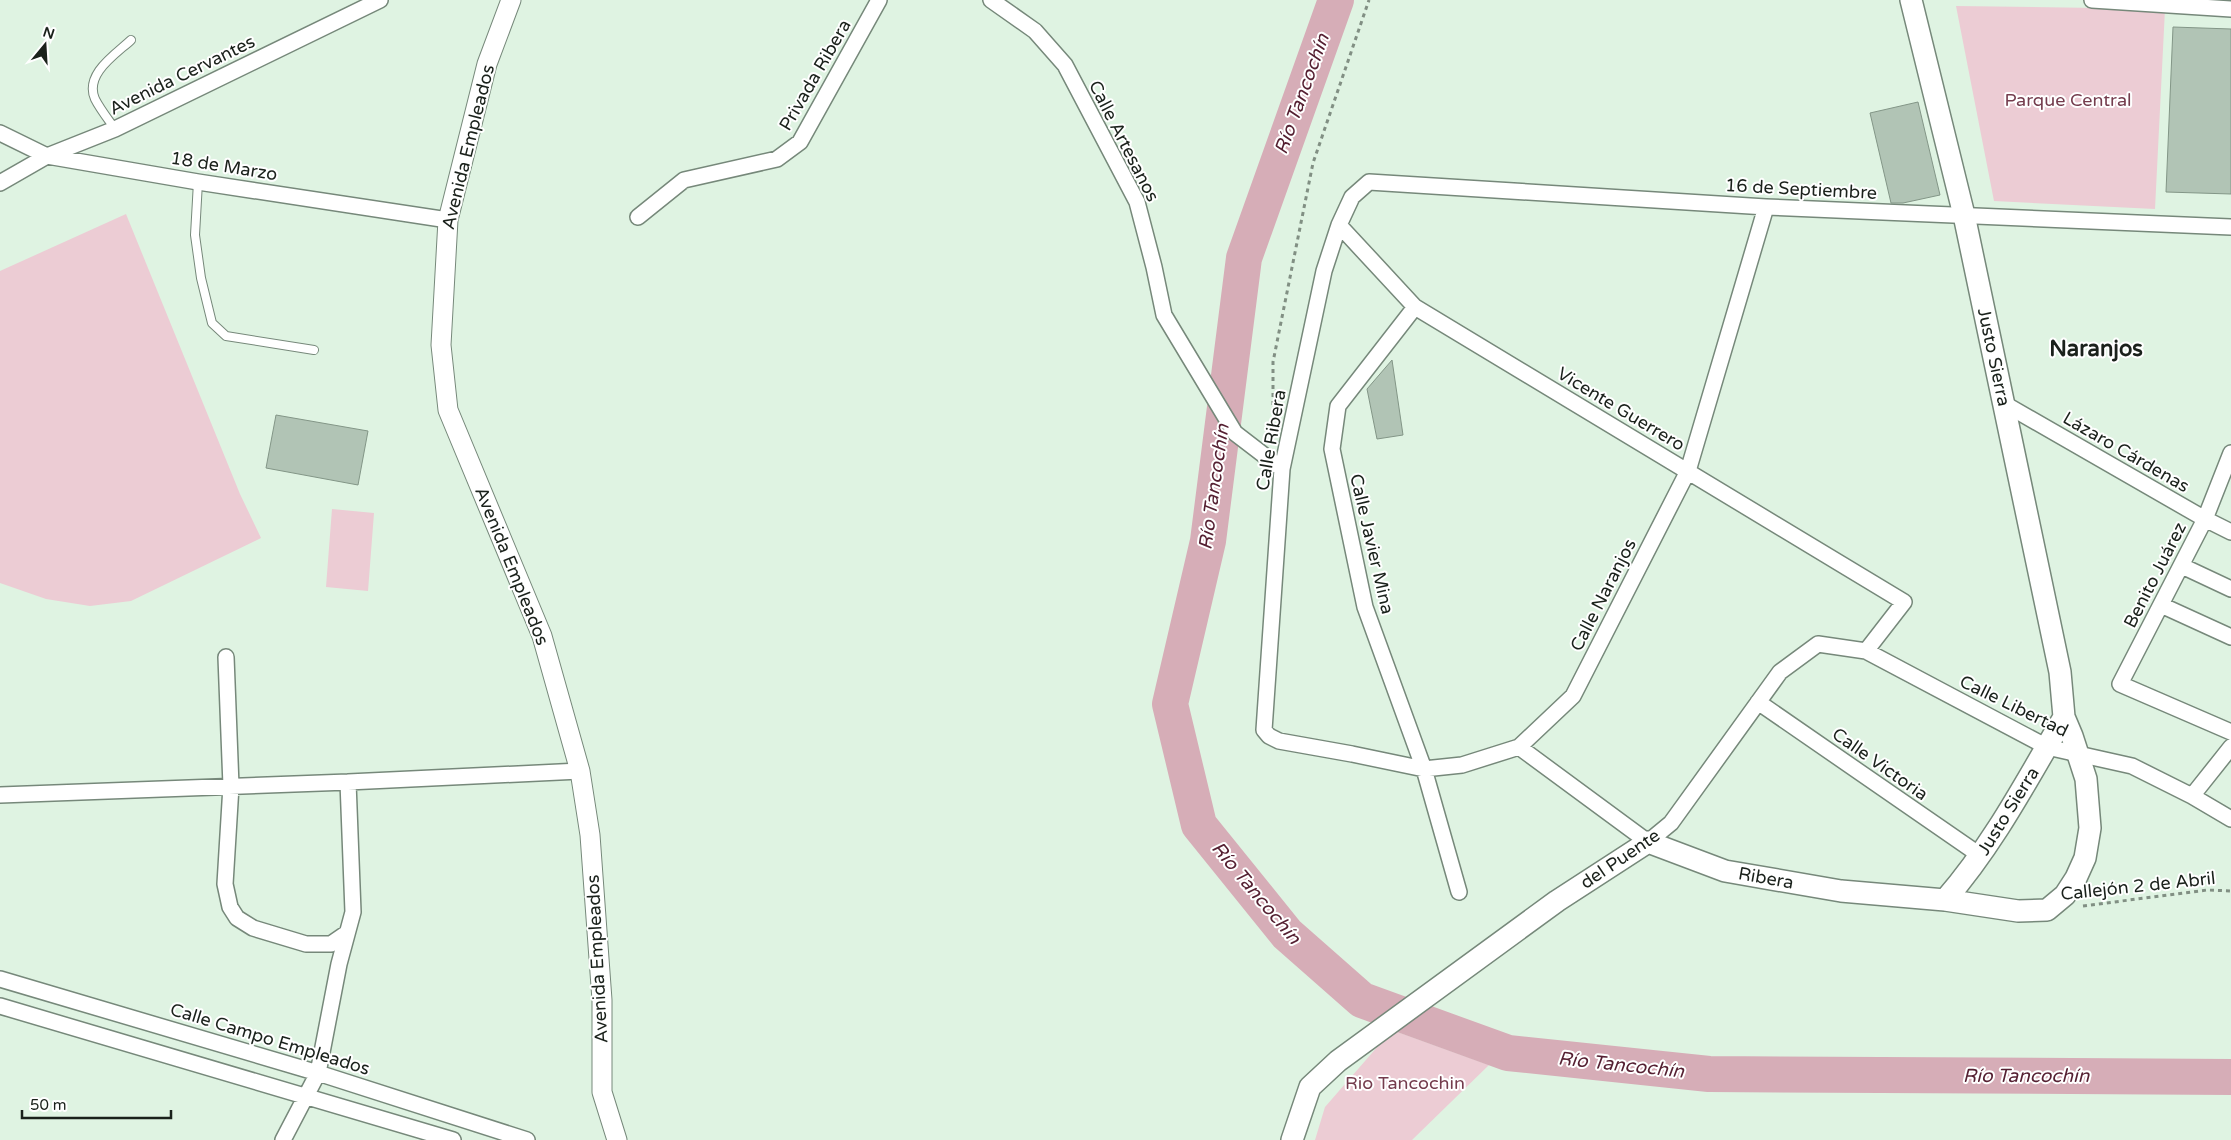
<svg xmlns="http://www.w3.org/2000/svg" width="2231" height="1140" font-family="'Varela Round',sans-serif">
<style>
.green{fill:#ecccd4}
.lines{fill:none;stroke-linecap:round;stroke-linejoin:round}
.river{stroke:#d6adb7;stroke-width:36}
.building{fill:#b1c4b5;stroke:#839687}
.service-casing{stroke:#76887a;stroke-width:10}
.minor-casing{stroke:#76887a;stroke-width:18}
.tertiary-casing{stroke:#76887a;stroke-width:21}
.secondary-casing{stroke:#76887a;stroke-width:24}
.path{stroke:#818f83;stroke-width:3;stroke-dasharray:4 4;stroke-linecap:butt}
.service{stroke:#fff;stroke-width:8}
.minor{stroke:#fff;stroke-width:15}
.tertiary{stroke:#fff;stroke-width:19}
.secondary{stroke:#fff;stroke-width:21}
.labels{text-anchor:middle;dominant-baseline:central;stroke-width:4;stroke-linejoin:round;paint-order:stroke}
.street-label{font-size:18px;fill:#1a211b;stroke:#fff}
.park-label{font-size:18px;fill:#743c4d;stroke:#fff}
.water-label{font-size:19px;font-style:italic;fill:#552032;stroke:#fff}
.district-label{font-size:22px;font-weight:bold;fill:#1a211b;stroke:#fff}
</style>
<rect width="100%" height="100%" fill="#dff3e2"/>
<!-- green -->
<path class="green" d="M1956 6 2165 9 2155 209 1994 201Z
M126 214 240 494 261 538 131 601 90 606 46 599 0 583V271Z
M332 509 374 513 368 591 326 587Z
M1392 1030 1489 1065 1412 1140H1315L1325 1107Z"/>
<g class="lines">
<!-- river -->
<path class="river" d="M1336 0 1244 258 1208 541 1170 704 1199 825 1287 934 1362 1000 1508 1053 1709 1074 2231 1077"/>
</g>
<!-- building -->
<path class="building" d="M2173 27 2231 29V194L2166 192Z
M1918 102 1940 195 1903 203H1891L1870 113Z
M1392 360 1403 435 1377 439 1367 389Z
M276 415 368 431 358 485 266 468Z"/>
<g class="lines">
<defs>
<path id="service" d="M115 129C108 119 100 109 95 99 84 74 116 54 131 40
M198 182 195 235 201 278 212 323 226 336 314 350"/>
<path id="minor" d="M991 0 1035 31 1065 65 1137 202 1154 267 1164 315 1235 433 1282 469
M2092 0 2231 9
M0 133 47 156 198 182 448 220
M0 183 47 156 115 129 380 0
M1766 207 1688 471 1573 696 1519 747 1462 765 1424 769 1352 754 1279 741 1269 736 1264 730 1282 469 1324 271 1339 225 1352 197 1369 182 1766 207 2231 227
M638 217 684 180 777 159 800 142 879 0
M1339 225 1415 307 1904 602 1866 651 1818 644 1780 672 1671 823 1648 842 1519 747
M1415 307 1338 406 1332 449 1365 607 1424 769 1459 892
M2003 403 2205 519 2231 532
M2231 453 2205 519 2120 684 2231 732
M2182 566 2231 589
M2161 605 2231 637
M1866 651 2047 747 2132 766 2192 796 2231 819
M226 657 231 786 225 884 230 907 237 918 253 928 306 944H331L347 933
M1758 702 1981 856
M0 795 348 782 580 771
M2192 796 2231 747
M0 979 318 1073 527 1140
M0 1006 453 1140
M283 1140 318 1073 339 964 353 912 348 782"/>
<path id="tertiary" d="M511 0 487 64 448 220 441 345 448 410 542 636 580 771 590 835 602 1000V1092L617 1140"/>
<path id="secondary" d="M1945 900C1993 845 2027 780 2064 717
M1292 1140 1310 1087 1338 1061 1557 901 1648 842 1725 871 1841 891 1945 900 2018 911 2047 910 2065 895 2076 878 2085 858 2090 828 2086 779 2072 736 2064 717 2060 672 1964 215 1911 0"/>
</defs>
<!-- service casing -->
<use href="#service" class="service-casing"/>
<!-- minor casing -->
<use href="#minor" class="minor-casing"/>
<!-- tertiary casing -->
<use href="#tertiary" class="tertiary-casing"/>
<!-- secondary casing -->
<use href="#secondary" class="secondary-casing"/>
<!-- path -->
<path class="path" d="M1273 421V362L1313 163 1369 0
M2083 906 2207 890 2231 891"/>
<!-- service -->
<use href="#service" class="service"/>
<!-- minor -->
<use href="#minor" class="minor"/>
<!-- tertiary -->
<use href="#tertiary" class="tertiary"/>
<!-- secondary -->
<use href="#secondary" class="secondary"/>
</g>
<g class="labels">
<!-- street labels -->
<g class="street-label">
<text transform="translate(182 75) rotate(-26)">Avenida Cervantes</text>
<text transform="translate(815 75) rotate(-60)">Privada Ribera</text>
<text transform="translate(1124 141) rotate(63)">Calle Artesanos</text>
<text transform="translate(468 147) rotate(-76)">Avenida Empleados</text>
<text transform="translate(224 166) rotate(9)">18 de Marzo</text>
<text transform="translate(1801 189) rotate(3)">16 de Septiembre</text>
<text transform="translate(1994 357) rotate(78)">Justo Sierra</text>
<text transform="translate(1621 409) rotate(31)">Vicente Guerrero</text>
<text transform="translate(1271 440) rotate(-80)">Calle Ribera</text>
<text transform="translate(2126 452) rotate(30)">Lázaro Cárdenas</text>
<text transform="translate(1372 544) rotate(77)">Calle Javier Mina</text>
<text transform="translate(512 566) rotate(68)">Avenida Empleados</text>
<text transform="translate(2155 575) rotate(-63)">Benito Juárez</text>
<text transform="translate(1603 595) rotate(-63)">Calle Naranjos</text>
<text transform="translate(2014 706) rotate(26)">Calle Libertad</text>
<text transform="translate(1880 764) rotate(35)">Calle Victoria</text>
<text transform="translate(2008 811) rotate(-58)">Justo Sierra</text>
<text transform="translate(1620 859) rotate(-34)">del Puente</text>
<text transform="translate(1766 878) rotate(10)">Ribera</text>
<text transform="translate(2138 886) rotate(-6)">Callejón 2 de Abril</text>
<text transform="translate(597 959) rotate(-93)">Avenida Empleados</text>
<text transform="translate(270 1039) rotate(17)">Calle Campo Empleados</text>
</g>
<!-- park labels -->
<g class="park-label">
<text x="2068" y="100">Parque Central</text>
<text x="1405" y="1083">Rio Tancochin</text>
</g>
<!-- water labels -->
<g class="water-label">
<text transform="translate(1302 94) rotate(-70)">Río Tancochín</text>
<text transform="translate(1214 487) rotate(-82)">Río Tancochín</text>
<text transform="translate(1256 893) rotate(50)">Río Tancochín</text>
<text transform="translate(1621 1065) rotate(6)">Río Tancochín</text>
<text x="2026" y="1076">Río Tancochín</text>
</g>
<!-- district labels -->
<g class="district-label">
<text x="2096" y="349">Naranjos</text>
</g>
</g>
<!-- north arrow -->
<g transform="translate(45 45) rotate(18)" stroke="#ffffff" stroke-width="4" paint-order="stroke">
<path d="M0-4L9 19L0 12L-9 19Z" fill="#1a211b"/>
<text y="-8" font-size="14" font-weight="bold" text-anchor="middle" fill="#1a211b">N</text>
</g>
<!-- scale -->
<path d="M22 1110v8h149v-8" fill="none" stroke="#1a211b" stroke-width="2.5"/>
<text x="30" y="1110" font-size="15" fill="#1a211b" stroke="#ffffff" stroke-width="4" paint-order="stroke">50 m</text>
</svg>
